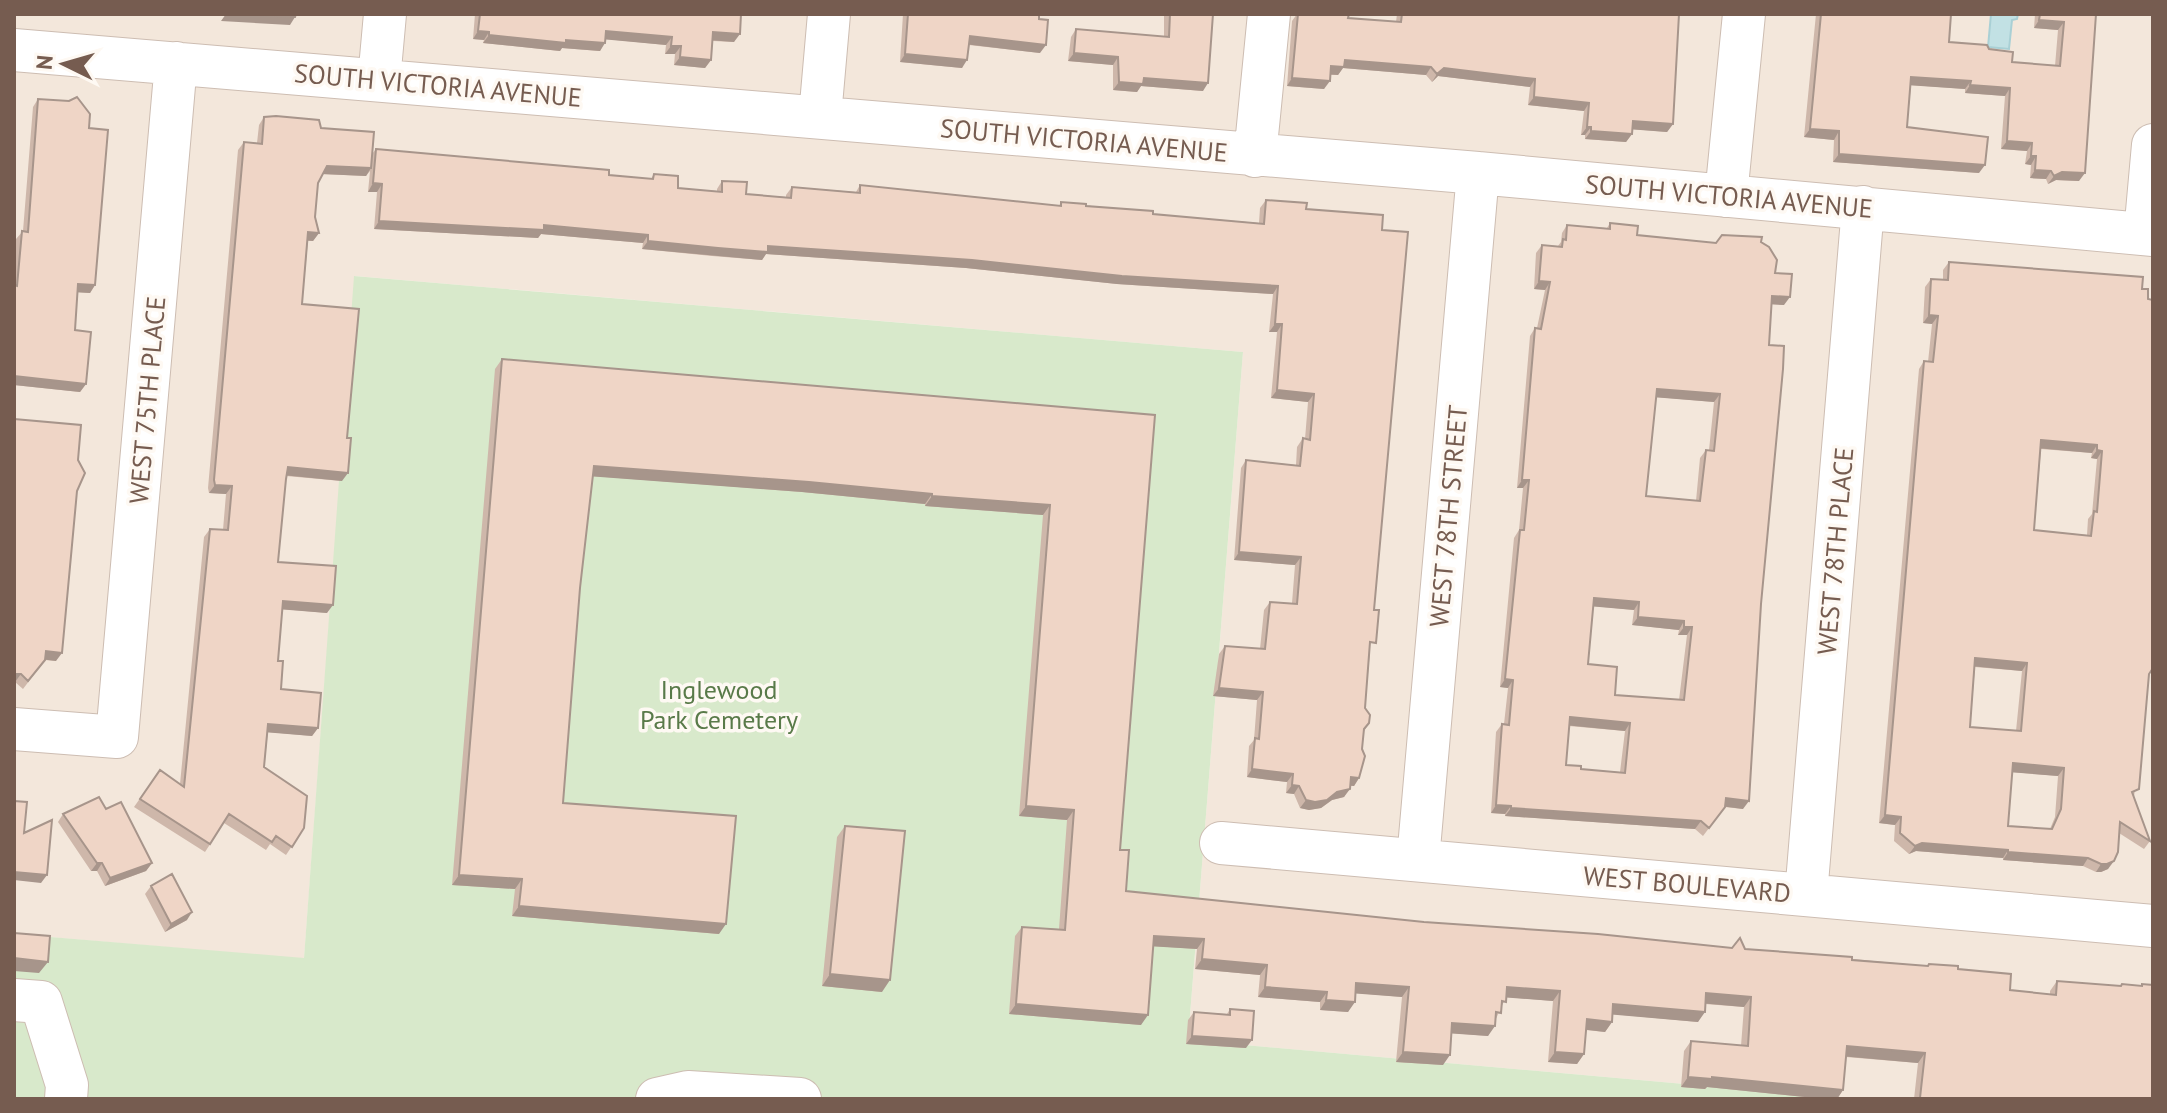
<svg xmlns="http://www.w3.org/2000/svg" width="2167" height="1113" font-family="'PT Sans',sans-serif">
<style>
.residential{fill:#f3e7db}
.green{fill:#d8e9cb}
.water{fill:#c2e1e4;stroke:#a9d0d5;stroke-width:2}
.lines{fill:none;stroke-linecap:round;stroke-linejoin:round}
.minor-casing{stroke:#cdbdb2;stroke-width:44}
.minor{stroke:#fff;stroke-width:42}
.wall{fill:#ceb7aa;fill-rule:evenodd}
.shaded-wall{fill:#a7958b}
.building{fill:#efd5c6;stroke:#a7958b;stroke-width:2;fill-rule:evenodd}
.labels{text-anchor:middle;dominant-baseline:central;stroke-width:7;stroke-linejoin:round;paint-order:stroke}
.street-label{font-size:26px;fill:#765c50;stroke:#fef9f3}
.park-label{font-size:26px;fill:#597a49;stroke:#fef9f3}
</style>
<rect width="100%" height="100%" fill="#fbf5ed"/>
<!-- residential -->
<path class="residential" d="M14 14H2153V1099H1852L1188 1040 1243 352 355 276 304 959 14 934Z"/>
<!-- green -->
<path class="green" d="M354 276 1243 352 1188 1040 1852 1099H14V934L304 958Z"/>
<!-- water -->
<path class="water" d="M1991 14H2018L2017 19 2012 20 2009 49 1988 47Z"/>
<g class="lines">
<defs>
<path id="minor" d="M14 50 1478 173 2153 235
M379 80 385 14
M820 116 829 14
M1255 156 1269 14
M1726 196 1744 14
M2145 234 2153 145
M14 729 117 737 176 63
M1221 843 2153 926
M1418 860 1478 173
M1806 895 1863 207
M14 1000 41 1002 67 1085 66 1099
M657 1099 688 1092 800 1099"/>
</defs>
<!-- minor casing -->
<use href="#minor" class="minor-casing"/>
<!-- minor -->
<use href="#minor" class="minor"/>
</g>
<!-- wall -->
<path class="wall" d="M475 14H741L734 42 713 41 711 60 705 68 674 65 675 54H665L666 45 606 39 600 51 562 48 560 51 483 43 484 40 473 39Z
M903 14H1039L1040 53 969 45 962 68 900 62Z
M1164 14H1213L1203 91 1141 86 1137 92 1113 90V65L1068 61 1071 37 1076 29 1164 37Z
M1297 14H1349L1348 18 1396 22 1397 14H1681L1679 16 1673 124 1667 132 1632 129V134L1626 142 1585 139V135H1581L1584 111 1528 105 1530 87 1438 76 1432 82 1426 75 1343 68 1338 75H1330L1324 89 1287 86 1292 21Z
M1816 14H1951L1949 42 1989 49 2012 62 2055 66 2058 30 2034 28 2035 14H2096L2079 181 2056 180 2048 184 2046 179 2030 178 2031 165 2025 164 2027 151 2001 149 2005 96 1965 93V89L1911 85 1907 127 1979 173 1833 162 1834 140 1804 137Z
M38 99 89 128 95 285 90 293 77 292 75 330 86 384 80 392 14 385V265L16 239 23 231 33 107Z
M264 117 321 128 372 154 376 149 609 175 651 179 654 174 678 188 717 191V189L722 181 746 194 786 197V195L792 187 856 192 860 185 1059 206 1061 202 1153 214 1259 223 1260 208 1266 200 1306 209 1370 651 1365 708 1369 723 1364 731 1359 778 1354 786H1350L1344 797 1332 800 1321 808 1309 810 1300 808 1294 794 1286 793 1287 782 1247 777 1249 746 1254 740 1257 700 1213 696 1219 654 1225 646 1260 649 1264 610 1270 602 1292 603 1295 565 1234 560 1241 468 1246 460 1296 465 1297 447 1303 438 1305 439 1308 402 1271 398 1277 332H1269L1273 294 1117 284 966 268 766 254 762 260 712 256 642 249 643 243 541 234 538 238 374 229 377 192H368L370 171 366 176 323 174 318 183 315 217 319 233 313 241H308L302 304 342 481 286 476 278 562 327 613 282 609 278 661 281 689 318 728 312 736 268 732 264 767 304 828 286 855 270 844 266 850 224 823 205 852 134 807 160 770 180 784 204 537 210 529 223 530 226 494 209 493 208 488 238 150 244 142 257 143 259 125Z
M1610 223 1637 235 1716 243 1761 242 1775 273 1784 305 1771 304 1743 809 1725 807 1703 836 1695 829 1505 816V814L1491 813 1496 732 1502 724H1504L1508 688 1500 687 1514 538 1519 530 1523 488H1517L1530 336 1535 328H1537L1545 290 1534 289 1536 253 1542 245 1558 246 1561 242 1562 233 1567 225 1607 228ZM1656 397 1714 402 1709 450H1706L1700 458 1696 501 1646 496ZM1593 606 1634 610 1632 625 1679 630 1678 635H1687L1679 700 1615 695 1588 664ZM1569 726 1625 731 1620 772 1581 769 1566 765Z
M1949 262 2142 289 2148 674 2134 797 2150 841 2144 849 2119 833 2108 869 2101 872H2096L2083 866 2003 860V858L1916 851 1909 854 1894 841 1895 825 1879 823 1919 369 1924 361 1928 362 1932 324 1923 323 1925 287 1931 279 1943 280V270ZM2041 449 2092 453 2091 458 2097 459 2092 514 2088 519 2087 535 2034 530ZM1975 667 2022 671 2016 731 1970 727ZM2012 772 2058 776 2055 817 2050 829 2008 826Z
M502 359 1155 415 1120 850 1126 891 1424 922 1745 949 1927 966 1929 964 1958 969 2010 990 2050 994V991L2057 981 2120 986 2122 984 2141 986 2142 984 2153 1099H1914L1918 1063 1846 1057 1843 1090 1837 1099H1824L1707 1087 1705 1089 1681 1087 1684 1051 1691 1041 1741 1046 1744 1007 1705 1004 1698 1022 1612 1014V1022L1605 1032 1586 1030 1584 1054 1577 1064 1548 1062 1553 1001 1506 997 1488 1036 1451 1033 1443 1065 1396 1062 1402 997 1356 993 1348 1012 1320 1010V1002L1258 997 1260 975 1195 969 1197 949 1153 946 1141 1025 1009 1014 1015 936 1022 927 1059 929 1067 820 1019 816 1043 515 925 506V504L802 492 592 476 580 588 563 803 719 934 512 916 515 889 452 885 495 369Z
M78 460 77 491 56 661 45 660 23 689 15 682Z
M106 809 152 863 146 871 105 886 97 871H91L58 822 63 814Z
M845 826 882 992 822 986 837 837Z
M151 886 187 920 165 932 145 894Z
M1230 1009 1246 1048 1186 1044 1188 1020 1194 1012 1227 1014Z"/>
<!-- shaded-wall -->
<path class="shaded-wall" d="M226 14H239L295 17 290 25 221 21Z
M2039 20 2064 22 2058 30 2034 28Z
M478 31 489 32 484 40 473 39Z
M606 31 672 37 666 45 601 39Z
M713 32 740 34 734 42 708 40Z
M489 35 566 40 605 43 600 51 562 48 560 51 483 43Z
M970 36 1046 45 1040 53 964 44Z
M671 46H681L675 54H665Z
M1074 53 1118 57 1113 65 1068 61Z
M905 54 967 60 962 68 900 62Z
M680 57 711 60 705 68 674 65Z
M1345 60 1431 67 1426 75 1343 68 1338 75 1325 74 1331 66Z
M1444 68 1535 79 1530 87 1438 76 1432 82 1437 74Z
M1911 77 1971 81 1965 89 1906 85Z
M1144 78 1208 83 1203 91 1141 86 1137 92 1113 90 1119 82Z
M1292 78 1330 81 1324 89 1287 86Z
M1970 85 2010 88 2005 96 1965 93Z
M1534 97 1589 103 1584 111 1528 105Z
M1633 121 1673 124 1667 132 1627 129Z
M1587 127H1591L1585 135H1581Z
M1810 129 1839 131 1834 140 1804 137Z
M1591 131 1632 134 1626 142 1585 139Z
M2007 141 2032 143 2027 151 2001 149Z
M1839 154 1985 165 1979 173 1833 162Z
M2031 156H2036L2031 165 2025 164Z
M327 166 371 168 366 176 321 174Z
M2035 170 2051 171 2046 179 2030 178Z
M2062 172 2085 173 2079 181 2056 180 2048 184 2054 176Z
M373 183 382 184 377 192H368Z
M379 221 544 225 648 235 643 243 541 234 538 238 374 229Z
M308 232 319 233 313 241 303 240Z
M648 241 768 246 972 260 1278 286 1273 294 1117 284 966 268 766 254 762 260 642 249Z
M1539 281 1550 282 1545 290 1534 289Z
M78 284 95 285 90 293 72 292Z
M1772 296 1790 297 1784 305 1766 304Z
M1929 315 1938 316 1932 324 1923 323Z
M1275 324H1282L1277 332H1269Z
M14 376 86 384 80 392 14 385Z
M1657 389 1720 394 1714 402 1652 397Z
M1277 390 1314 394 1308 402 1271 398Z
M2041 440 2097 445 2092 453 2036 448Z
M2097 450 2102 451 2097 459 2091 458Z
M594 466 809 482 932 494 925 504 802 492 587 476Z
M288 467 348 473 342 481 282 475Z
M1522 480H1529L1523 488H1517Z
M215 485 232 486 226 494 209 493Z
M932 496 1050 505 1043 515 925 506Z
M1239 552 1301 557 1295 565 1234 560Z
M1594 598 1639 602 1634 610 1588 606Z
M283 601 333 605 327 613 277 609Z
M1638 617 1684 621 1679 630 1632 625Z
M1684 627H1692L1687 635H1678Z
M46 651 62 653 56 661 40 659Z
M1975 658 2027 663 2022 671 1970 666Z
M14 674H21L15 682H14Z
M1505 679 1513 680 1508 688 1500 687Z
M1219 688 1263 692 1257 700 1213 696Z
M1570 717 1630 723 1625 731 1564 725Z
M268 724 318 728 312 736 263 732Z
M2013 763 2064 768 2058 776 2008 772Z
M1252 769 1293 774 1287 782 1247 777Z
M1351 777 1359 778 1354 786 1345 785Z
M1292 785 1299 786 1294 794 1286 793Z
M1350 789 1344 797 1332 800 1321 808 1309 810 1300 808 1306 800Z
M1726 798 1749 801 1743 809 1720 806Z
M1496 805 1511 806 1505 814 1491 813Z
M1026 806 1074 810 1067 820 1019 816Z
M1511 808 1701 821 1695 829 1505 816Z
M1885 815 1901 817 1895 825 1879 823Z
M1922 843 2008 850 2003 858 1916 851 1909 854 1915 846Z
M2008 852 2088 858 2083 866 2003 860Z
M2114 861 2108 869 2101 872H2096L2101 864Z
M97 863H102L97 871H91Z
M152 863 146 871 105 886 110 878Z
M14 872 47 875 41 883 14 880Z
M459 875 522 879 515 889 452 885Z
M519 906 726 924 719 934 512 916Z
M192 912 187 920 165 932 171 924Z
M1154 936 1204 939 1197 949 1147 946Z
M14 958 48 962 39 973 14 971Z
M1202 959 1267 965 1260 975 1195 969Z
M830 974 890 980 882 992 822 986Z
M1356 983 1409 987 1402 997 1349 993Z
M1265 987 1327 992 1320 1002 1258 997Z
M1507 987 1560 991 1553 1001 1500 997Z
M1706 993 1751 997 1744 1007 1699 1003Z
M1326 1000 1355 1002 1348 1012 1320 1010Z
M1016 1004 1148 1015 1141 1025 1009 1014Z
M1613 1004 1705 1012 1698 1022 1606 1014Z
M1587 1019 1612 1022 1605 1032 1580 1029Z
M1452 1023 1495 1026 1488 1036 1445 1033Z
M1192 1036 1252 1040 1246 1048 1186 1044Z
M1847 1046 1925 1053 1918 1063 1840 1056Z
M1403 1052 1450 1055 1443 1065 1396 1062Z
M1555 1052 1584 1054 1577 1064 1548 1062Z
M1688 1077H1712L1843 1090 1837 1099H1824L1707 1087 1705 1089 1681 1087Z"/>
<!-- building -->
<path class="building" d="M239 14H296L295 17Z
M480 14H741L740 34 713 32 711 60 680 57 681 46H671L672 37 606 31 605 43 566 40V43L489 35V32L478 31Z
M908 14H1039V19L1048 20 1046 45 970 36 967 60 905 54Z
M1170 14H1213L1208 83 1144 78 1143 84 1119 82 1118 57 1074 53 1076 29 1169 37Z
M1298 14H1349L1348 18 1401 22 1402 14H1679L1673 124 1633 121 1632 134 1591 131V127H1587L1589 103 1534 97 1535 79 1444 68 1437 74 1431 67 1345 60 1344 67 1331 66 1330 81 1292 78Z
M1821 14H1951L1949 42 1987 45 1989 49 2013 52 2012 62 2060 66 2064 22 2039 20 2040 14H2096L2085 173 2062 172 2054 176 2051 171 2035 170 2036 156H2031L2032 143 2007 141 2010 88 1970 85 1971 81 1911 77 1907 127 1988 137 1985 165 1839 154V131L1810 129Z
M77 97 90 114 89 128 108 130 95 285 78 284 75 330 91 332 86 384 14 376V285L17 286 22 231 28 232 38 99 69 101Z
M276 116 319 120 321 128 374 132 371 168 327 166 318 183 315 217 319 233 308 232 302 304 359 309 347 438H351L348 473 288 467 286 479 278 562 336 566 333 605 283 601 278 661H283L281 689 321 693 318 728 268 724 264 767 307 796 304 828 292 847 276 836 272 842 229 814 210 844 140 799 160 770 184 787 210 529 228 530 232 486 215 485 214 480 244 142 262 144 264 117Z
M376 149 609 170V175L653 179 654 174 678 176V188L722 192V181L747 182 746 194 791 198 792 187 860 193V185L1061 206V202L1086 204V206L1153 211V214L1264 224 1266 200 1307 203 1306 209 1383 215 1382 230 1408 232 1374 610H1379L1376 643 1370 642 1365 708 1370 715 1369 723 1364 729 1362 749 1365 756 1359 778 1351 777 1350 789 1337 792 1327 800 1315 802 1306 800 1299 786 1292 785 1293 774 1252 769 1255 738 1259 739 1263 692 1219 688 1225 646 1265 649 1270 602 1297 604 1301 557 1239 552 1246 460 1300 466 1303 438 1310 440 1314 394 1277 390 1282 324H1275L1278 286 1122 276 972 260 768 246V252L718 248 648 241V235L544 225V230L379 221 382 184 373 183Z
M1610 223 1638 226 1637 235 1716 243 1722 235 1762 237 1761 242 1769 247 1777 260 1775 273 1792 274 1790 297 1772 296 1769 345 1784 346 1783 369 1761 604 1749 801 1726 798 1725 807 1709 828 1701 821 1511 808V806L1496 805 1502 724 1509 725 1513 680 1505 679 1520 530H1524L1529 480H1522L1535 328 1541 329 1550 282 1539 281 1542 245 1562 247 1563 239 1566 240 1567 225 1610 229ZM1657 389 1720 394 1714 451 1706 450 1700 501 1646 496ZM1594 598 1639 602 1638 617 1684 621V627H1692L1684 700 1615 695 1617 667 1588 664ZM1570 717 1630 723 1625 773 1581 769V766L1566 765Z
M1949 262 2143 277 2142 289H2148V299L2153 300V625L2152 642 2153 645V668L2149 674 2139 789 2132 792 2150 841 2120 822 2118 852 2114 861 2107 864H2101L2088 858 2008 852V850L1922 843 1915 846 1900 833 1901 817 1885 815 1924 361 1933 362 1938 316 1929 315 1931 279 1948 280ZM2041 440 2097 445V450L2102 451 2097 512 2094 511 2091 536 2034 530ZM1975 658 2027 663 2021 731 1970 727ZM2013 763 2064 768 2061 809 2052 829 2008 826Z
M502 359 1155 415 1120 850H1129L1126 891 1424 922 1598 934 1732 948 1740 938 1745 949 1852 957V960L1928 966 1929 964 1958 966V969L2011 974 2010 990 2056 995 2057 981 2121 986 2122 984 2142 986V984L2153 985V1099H1934L1920 1098 1925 1053 1847 1046 1843 1090 1712 1077V1079L1688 1077 1691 1041 1748 1046 1751 997 1706 993 1705 1012 1613 1004 1612 1022 1587 1019 1584 1054 1555 1052 1560 991 1507 987 1506 1002 1502 1001 1501 1013 1496 1012 1495 1026 1452 1023 1450 1055 1403 1052 1409 987 1356 983 1355 1002 1326 1000 1327 992 1265 987 1267 965 1202 959 1204 939 1154 936 1148 1015 1016 1004 1022 927 1065 930 1074 810 1026 806 1050 505 932 496V494L809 482 594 466 580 588 563 803 736 816 726 924 519 906 522 879 459 875Z
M14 419 81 425 78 460 85 473 77 491 62 653 46 651 45 660 28 681 21 674H14Z
M99 797 106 809 121 802 152 863 110 878 102 863H97L63 814Z
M14 801 27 802 24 833 52 820 47 875 14 872Z
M845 826 905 831 890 980 830 974Z
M172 874 192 912 171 924 151 886Z
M14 933 50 936 48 962 14 958Z
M1230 1009 1254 1011 1252 1040 1192 1036 1194 1012 1230 1015Z"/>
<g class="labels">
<!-- street labels -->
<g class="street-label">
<text transform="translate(438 85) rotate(5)">SOUTH VICTORIA AVENUE</text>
<text transform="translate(1084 140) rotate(5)">SOUTH VICTORIA AVENUE</text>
<text transform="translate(1729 196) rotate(5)">SOUTH VICTORIA AVENUE</text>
<text transform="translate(147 400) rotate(-85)">WEST 75TH PLACE</text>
<text transform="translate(1448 516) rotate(-85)">WEST 78TH STREET</text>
<text transform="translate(1835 551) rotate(-85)">WEST 78TH PLACE</text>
<text transform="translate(1687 884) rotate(5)">WEST BOULEVARD</text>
</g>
<!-- park labels -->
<g class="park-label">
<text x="719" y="689">Inglewood<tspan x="719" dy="30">Park Cemetery</tspan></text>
</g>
</g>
<!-- border -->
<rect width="2167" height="1113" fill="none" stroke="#765c50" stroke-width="32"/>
<!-- north arrow -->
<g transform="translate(64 64) rotate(275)" stroke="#fef9f3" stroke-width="6" paint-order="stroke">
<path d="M0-6L14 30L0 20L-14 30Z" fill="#765c50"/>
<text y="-12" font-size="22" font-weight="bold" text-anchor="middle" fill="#765c50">N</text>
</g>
</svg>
